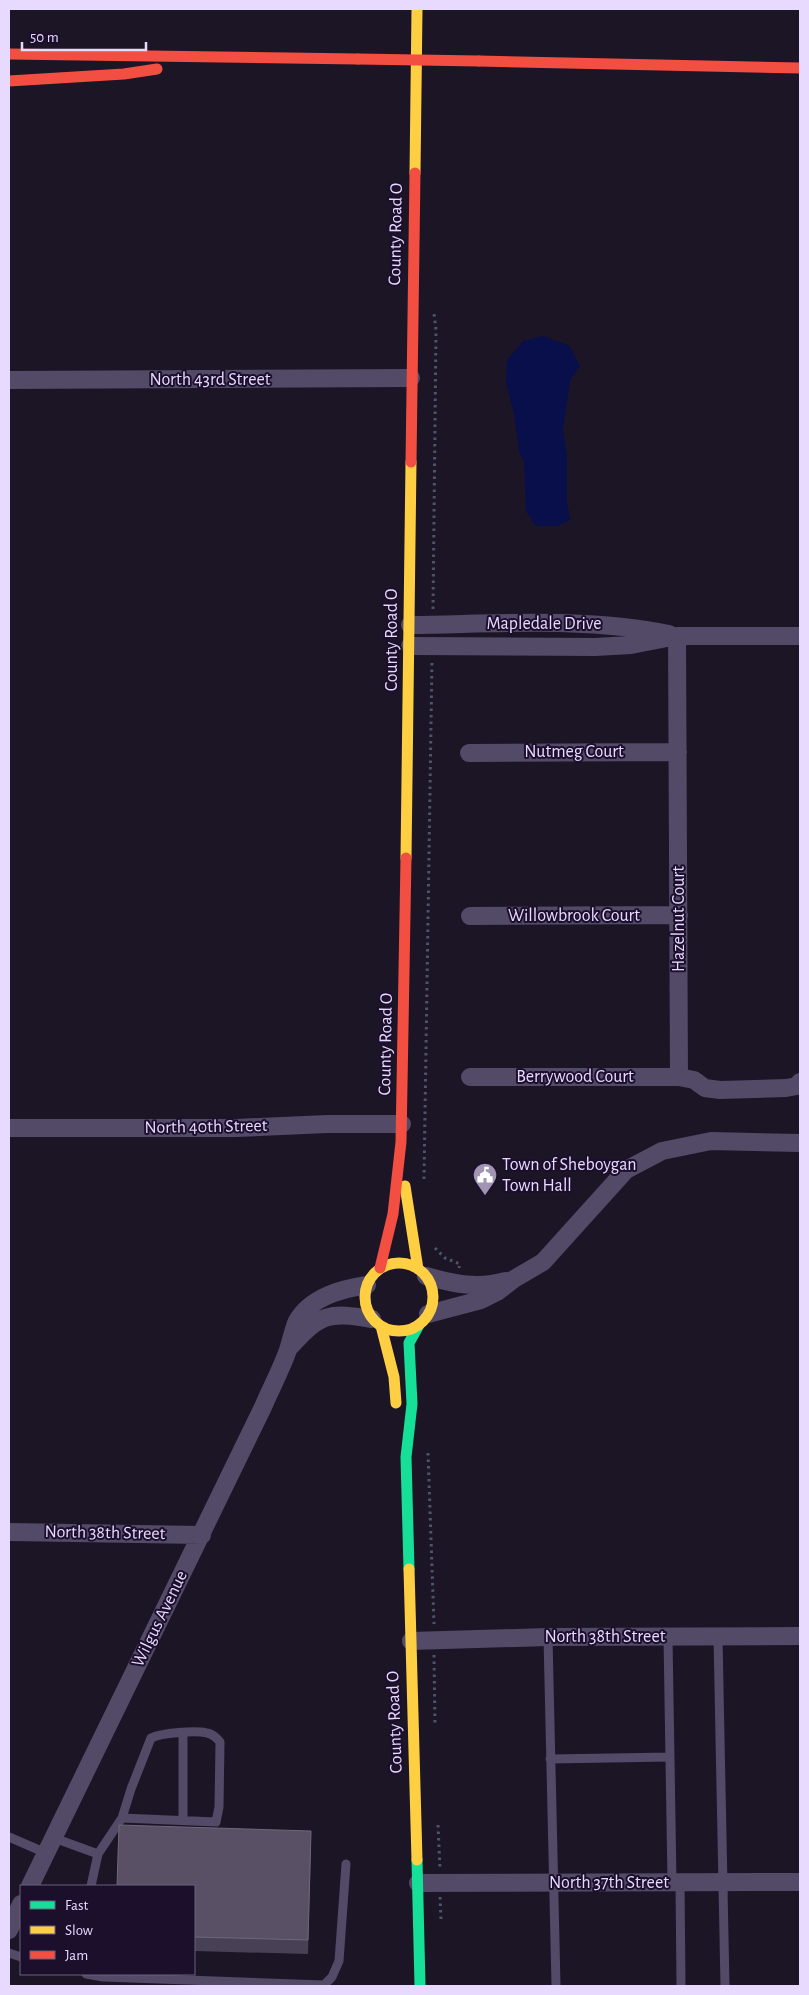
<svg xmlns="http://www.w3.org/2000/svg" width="809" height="1995" font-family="'Alegreya Sans',sans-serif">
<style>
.water{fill:#080f4a}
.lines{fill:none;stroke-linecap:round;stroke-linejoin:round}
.path{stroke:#4d556a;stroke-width:3;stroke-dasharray:2.5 4;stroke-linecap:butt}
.lane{stroke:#524a67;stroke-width:9}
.street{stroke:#524a67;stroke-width:18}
.fast{stroke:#16e098;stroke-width:11}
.slow{stroke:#ffcf43;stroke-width:11}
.jam{stroke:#f24e42;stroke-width:11}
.jam-bridge{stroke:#f24e42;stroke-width:11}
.wall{fill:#484054}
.building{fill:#595066;stroke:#70667e}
.labels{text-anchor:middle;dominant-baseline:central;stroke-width:4;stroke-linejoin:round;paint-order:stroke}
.street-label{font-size:18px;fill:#e8daff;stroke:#1b0f2c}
.poi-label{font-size:18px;fill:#e8daff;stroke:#1b0f2c;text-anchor:start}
</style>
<rect width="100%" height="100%" fill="#1c1526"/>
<!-- water -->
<path class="water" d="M543 336 570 346 580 366 570 380 563 431 567 455V502L570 520 558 526H536L526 511 524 462 519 451 514 414 506 383 507 360 523 341Z"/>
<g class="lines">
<!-- path -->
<path class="path" d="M433 609 436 330 434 313
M424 1179 432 660
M435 1248 445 1258 460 1264 459 1268
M428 1453 434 1624
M434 1655 435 1726
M438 1825 440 1869
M440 1897 441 1919"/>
<!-- lane -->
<path class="lane" d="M548 1637 556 1985
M668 1637 672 1882
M718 1637 725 1986
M550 1759 670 1757
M183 1820V1734
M9 1837 46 1853
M54 1838 98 1854 91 1886
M98 1854 122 1818 131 1789 151 1738C161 1733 196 1730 207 1733 212 1734 217 1738 220 1742L219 1807 216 1822 122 1818
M680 1882 681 1986
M9 1953 21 1957
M86 1974 103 1977 324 1985 332 1977 339 1961 346 1864"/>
<!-- street -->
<path class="street" d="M9 380 411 378
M410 625C497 624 584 617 669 634
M677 636 679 1077
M410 646 595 647 631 645 677 636H800
M469 753 678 752
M470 916 679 915
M470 1077H679L694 1080 705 1088 720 1090 786 1088 797 1086 800 1082
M9 1128H236L327 1124H402
M426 1276C454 1284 478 1289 506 1281
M428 1314 481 1300 497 1292 514 1279 543 1262 626 1170 662 1151 711 1141 800 1143
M291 1346C321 1313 329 1312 372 1319
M9 1532 202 1535
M411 1641 548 1637 800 1636
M418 1883 800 1882
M30 1886 263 1407C271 1388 281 1370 288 1350 291 1341 293 1330 297 1321 311 1297 341 1289 367 1285
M9 1930 21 1904"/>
<!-- fast -->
<path class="fast" d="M409 1569 406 1457 412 1404 409 1343 419 1325
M417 1860 420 1986"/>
<!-- slow -->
<path class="slow" d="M415 173 417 9
M406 858 411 462
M405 1186 418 1269
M365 1297a34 34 0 1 1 68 0a34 34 0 1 1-68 0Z
M381 1326 394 1377 396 1403
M409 1569 417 1860"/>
<!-- jam -->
<path class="jam" d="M9 54 358 59
M479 61 800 68
M9 81 124 74 157 69
M411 462 415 173
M380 1268 393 1214 401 1142 406 858"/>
<!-- jam-bridge -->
<path class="jam-bridge" d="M358 59 479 61"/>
</g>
<!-- wall -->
<path class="wall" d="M311 1845 308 1954 194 1951V1886Z"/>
<!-- building -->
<path class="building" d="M119 1825 311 1831 308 1940 194 1937V1886H117Z"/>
<!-- icons -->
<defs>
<symbol id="civic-pin" viewBox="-11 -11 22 30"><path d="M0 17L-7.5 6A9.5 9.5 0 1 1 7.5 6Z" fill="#a195b3" stroke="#1b0f2c"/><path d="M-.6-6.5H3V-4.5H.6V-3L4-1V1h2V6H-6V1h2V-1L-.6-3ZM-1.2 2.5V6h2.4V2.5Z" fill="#fff"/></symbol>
</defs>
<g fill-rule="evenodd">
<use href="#civic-pin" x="471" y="1161" width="28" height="38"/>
</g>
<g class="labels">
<!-- street labels -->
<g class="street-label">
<text transform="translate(396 234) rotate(-89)">County Road O</text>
<text x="210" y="380">North 43rd Street</text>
<text x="544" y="624">Mapledale Drive</text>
<text transform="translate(392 640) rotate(-90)">County Road O</text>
<text x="574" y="752">Nutmeg Court</text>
<text x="574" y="916">Willowbrook Court</text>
<text transform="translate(679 919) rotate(-90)">Hazelnut Court</text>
<text transform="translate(386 1044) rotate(-89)">County Road O</text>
<text x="575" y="1077">Berrywood Court</text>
<text transform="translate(206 1127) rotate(-1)">North 40th Street</text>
<text transform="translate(105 1533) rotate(1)">North 38th Street</text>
<text transform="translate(160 1619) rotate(-64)">Wilgus Avenue</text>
<text x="605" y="1637">North 38th Street</text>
<text transform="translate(395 1722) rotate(-92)">County Road O</text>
<text x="609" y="1883">North 37th Street</text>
</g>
<!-- poi labels -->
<g class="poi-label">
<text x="502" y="1165">Town of Sheboygan<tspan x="502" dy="21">Town Hall</tspan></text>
</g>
</g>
<!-- border -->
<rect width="809" height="1995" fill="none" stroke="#e8daff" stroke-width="20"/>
<!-- legend -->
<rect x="20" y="1885" width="175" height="90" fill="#1b0f2c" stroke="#6d6080"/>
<rect x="30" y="1901" width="25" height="8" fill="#16e098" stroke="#6d6080"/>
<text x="65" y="1910" font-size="15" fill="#e8daff">Fast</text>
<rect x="30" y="1926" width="25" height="8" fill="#ffcf43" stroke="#6d6080"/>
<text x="65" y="1935" font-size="15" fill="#e8daff">Slow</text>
<rect x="30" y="1951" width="25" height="8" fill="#f24e42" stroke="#6d6080"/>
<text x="65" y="1960" font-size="15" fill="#e8daff">Jam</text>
<!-- scale -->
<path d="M22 42v8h124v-8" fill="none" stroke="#e8daff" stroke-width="2.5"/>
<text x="30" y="42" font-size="15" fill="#e8daff" stroke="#1b0f2c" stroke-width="4" paint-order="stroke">50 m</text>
</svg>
